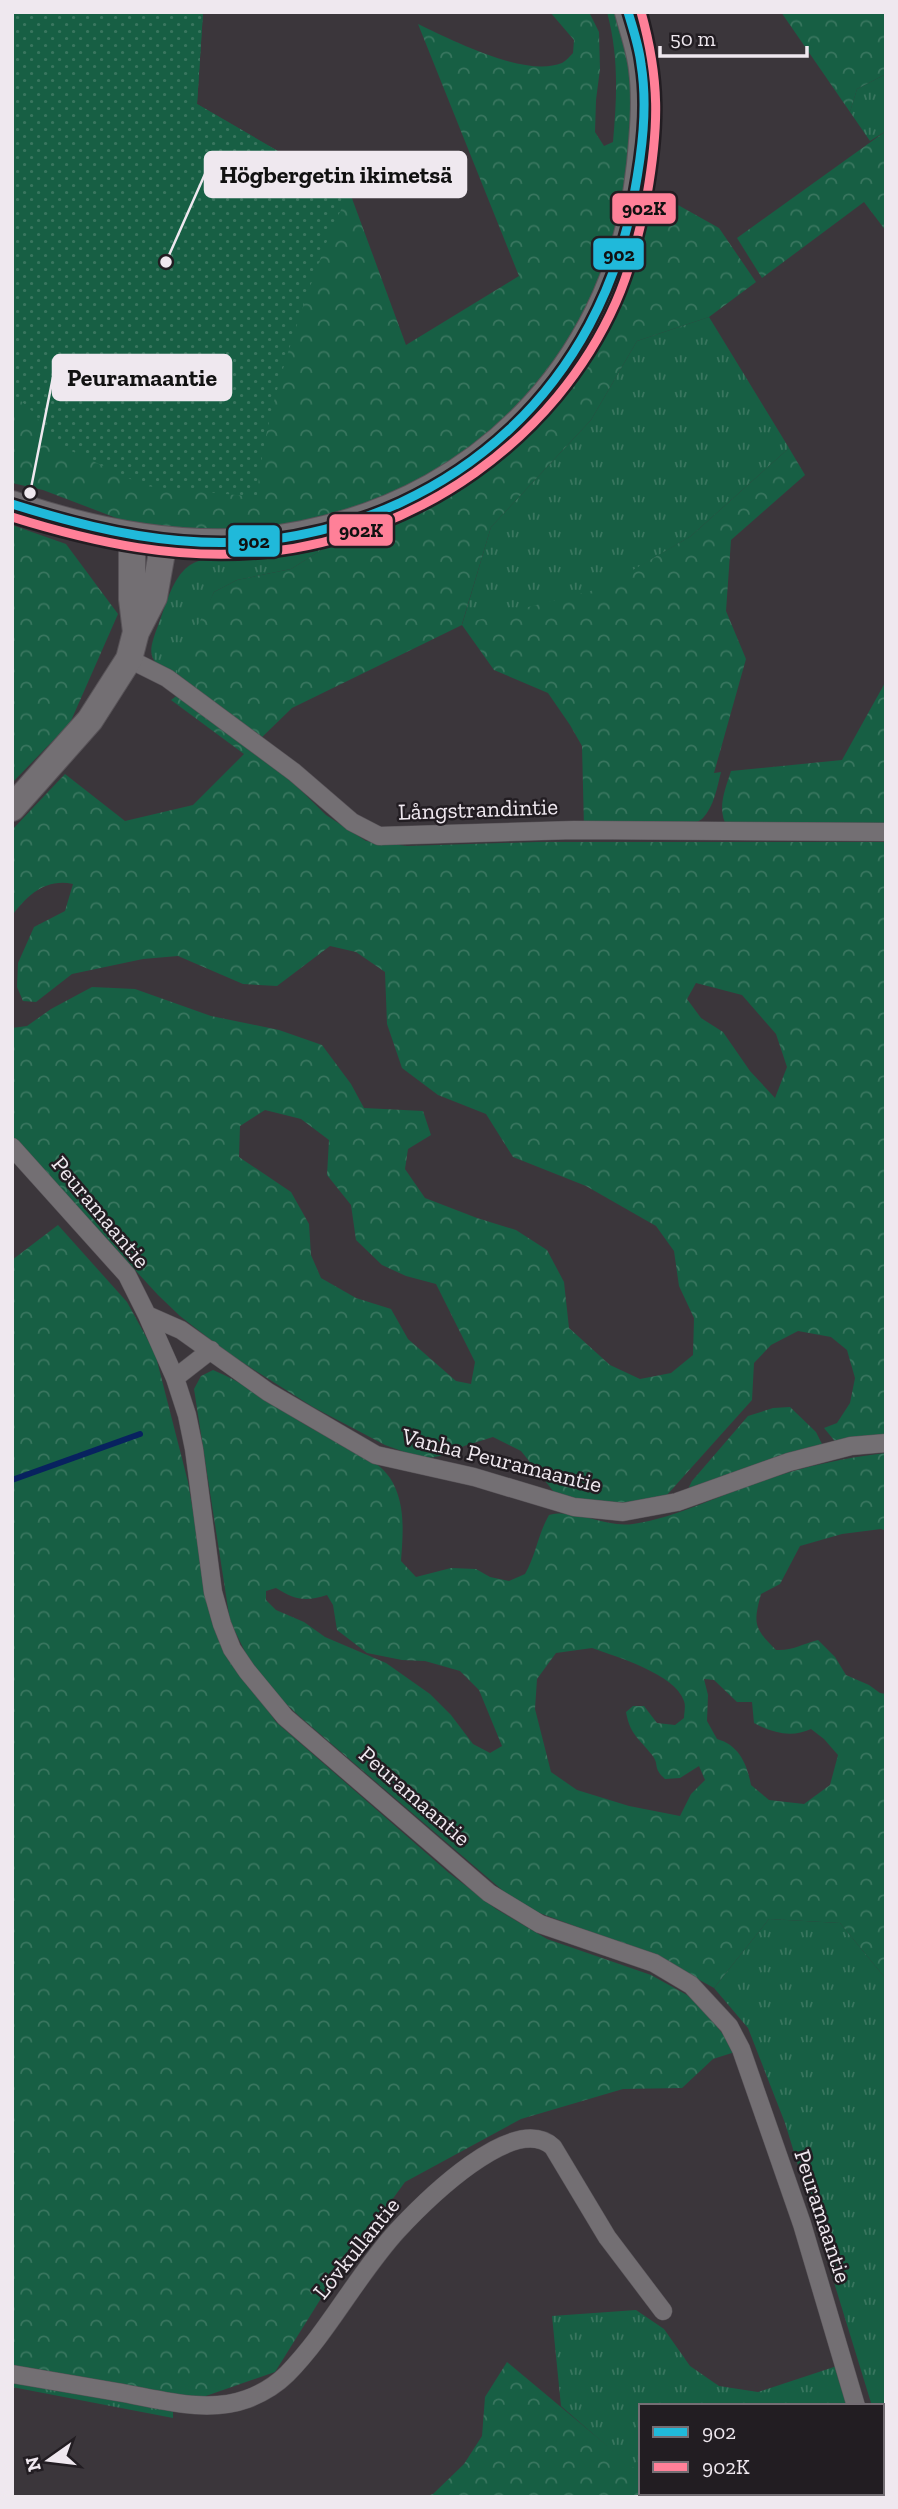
<svg xmlns="http://www.w3.org/2000/svg" width="898" height="2509" font-family="'Zilla Slab',serif">
<style>
.grass{fill:url(#grass-tufts)}
.forest{fill:url(#forest-crowns);fill-rule:evenodd}
.park{fill:url(#park-dots)}
.lines{fill:none;stroke-linecap:round;stroke-linejoin:round}
.stream{stroke:#08225f;stroke-width:6}
.street-casing{stroke:#585358;stroke-width:19}
.secondary-casing{stroke:#585358;stroke-width:28}
.street{stroke:#736f73;stroke-width:18}
.secondary{stroke:#736f73;stroke-width:26}
.bus-1-casing{stroke:#221d22;stroke-width:14}
.bus-2-casing{stroke:#221d22;stroke-width:14}
.bus-1{stroke:#20b9da;stroke-width:9}
.bus-2{stroke:#ff8098;stroke-width:9}
.labels{text-anchor:middle;dominant-baseline:central;stroke-width:5;stroke-linejoin:round;paint-order:stroke}
.street-label{font-size:23px;fill:#efe8ef;stroke:#221d22}
.leader{fill:none;stroke:#efe8ef;stroke-width:2.5}
.callout-dot{fill:#efe8ef;stroke:#221d22;stroke-width:2.5}
.callout{fill:#efe8ef;stroke:#efe8ef;stroke-width:2.5}
.callout-label{font-size:24px;text-anchor:middle;font-weight:bold;fill:#111}
.line-badge{stroke:#221d22;stroke-width:2.5}
.pale-badge-label{font-size:19px;text-anchor:middle;font-weight:bold;fill:#111}
</style>
<defs>
<pattern id="grass-tufts" width="24" height="20" patternUnits="userSpaceOnUse" patternTransform="scale(1.75)"><rect width="24" height="20" fill="#175f44"/><path d="M3 7l-1-3M5 7V3M7 7l1-3M15 17l-1-3M17 17v-4M19 17l1-3" fill="none" stroke="#39765f"/></pattern>
<pattern id="forest-crowns" width="20" height="18" patternUnits="userSpaceOnUse" patternTransform="scale(1.75)"><rect width="20" height="18" fill="#175f44"/><path d="M2 6a3 3 0 1 1 6 0M12 15a3 3 0 1 1 6 0" fill="none" stroke="#39765f"/></pattern>
<pattern id="park-dots" width="8" height="8" patternUnits="userSpaceOnUse" patternTransform="scale(1.75)"><rect width="8" height="8" fill="#175f44"/><path d="M2 2h.1M6 6h.1" fill="none" stroke="#39765f" stroke-width="1.8" stroke-linecap="round"/></pattern>
</defs>
<rect width="100%" height="100%" fill="#3b363b"/>
<!-- grass -->
<path class="grass" d="M886 74V131L870 141 850 112 857 89Z
M709 317 789 448 691 536 602 589 462 625 491 527 591 420 637 341Z
M323 549 291 569 237 580 214 592 176 681C148 658 146 657 159 623 166 604 171 583 185 569 207 549 248 560 275 558 291 556 307 553 323 549Z
M769 1919 840 1923 886 1979V2451L882 2440V2406H872L785 2123 748 2028 714 1988Z
M636 2310 664 2329 690 2366 719 2386 758 2392 837 2366 849 2406H641V2474L638 2473 561 2406 552 2316Z
M12 2379 173 2408V2418L12 2387Z"/>
<!-- forest -->
<path class="forest" d="M12 12H203L197 104 350 193 406 345 519 276 418 24C452 40 525 78 562 63 566 61 570 56 573 53L574 40 550 12H589L599 32 600 69 596 100 595 132 604 146 613 142C617 96 619 57 607 12H620L630 77V133L621 218 589 304 542 382 478 446 398 492 326 519 263 530 194 531 119 519 43 490 12 483Z
M781 12H886V74L857 89 850 112Z
M886 131V231L864 202 762 278 737 238Z
M678 205 719 228 756 282 709 317 637 341 591 420 491 527 462 624 602 588 691 536 789 448 805 475 731 540 726 611 746 659 714 773 721 772C717 788 714 806 703 818 689 833 607 827 584 827L582 746 570 725 548 693 494 670 462 625 292 708 258 741 176 681 178 666 214 592 237 580 291 569 323 549 444 495 499 458 550 408 584 361 614 305 649 211Z
M12 525 66 544 118 614 70 723 12 783Z
M886 681V828H728C716 810 725 790 731 771L842 760Z
M179 694 271 761 326 815 366 841 407 846 537 842H886V1437L838 1445 824 1428 837 1423 850 1403 855 1378 847 1350 831 1337 798 1331 771 1345 754 1363 752 1400 666 1496 620 1504 558 1497 521 1451 493 1437 464 1446 450 1454 424 1459 385 1445 313 1407 229 1354 180 1316 158 1295 12 1136V1028L27 1026 51 1009 92 987 135 989 211 1016 279 1030 322 1045 351 1084 364 1108 423 1111 431 1135 408 1149 405 1169 425 1198 477 1218 516 1230 547 1250 564 1282 569 1328 610 1365 640 1379 671 1373 693 1355 694 1318 679 1286 674 1251 656 1226 586 1186 513 1157 486 1114 438 1095 402 1068 387 1024 385 972 356 952 330 946 277 986 243 984 178 956 143 959 72 974 36 1002 23 1001 17 987 18 963 34 927 65 911 73 884C46 878 27 895 12 916V830L65 774 125 821 193 805 244 754 171 700ZM696 983 742 995 776 1034 787 1067 775 1098 750 1071 723 1032 701 1018 687 999ZM265 1110 301 1119 329 1140 327 1175 351 1205 356 1240 382 1265 406 1276 436 1284 475 1362 471 1384 456 1381 408 1339 391 1309 356 1298 321 1278 311 1255 309 1224 291 1192 239 1157 240 1126Z
M58 1225 127 1302 155 1353 188 1482 212 1623 231 1658 276 1722 449 1873 496 1909 547 1939 651 1975 687 1995 710 2016 735 2052 713 2059 682 2088 623 2089 521 2119 405 2182 325 2292 275 2372 203 2397H174L12 2368V1260Z
M213 1370C248 1384 277 1408 309 1427 332 1440 376 1456 390 1478 406 1503 403 1533 401 1561L416 1577 451 1568 476 1569 490 1577 509 1581 525 1574C536 1555 538 1534 549 1515 576 1508 604 1528 633 1524 680 1517 721 1494 765 1480 806 1466 844 1458 886 1453V1531L881 1529 842 1534 800 1546 780 1584 761 1594C753 1624 754 1628 776 1650 792 1651 802 1644 818 1640L835 1657 846 1675 869 1685 880 1693 886 1694V1979L840 1923 769 1919 714 1988 658 1957 537 1912 508 1895 299 1716 279 1697 252 1666 230 1621 194 1389 201 1376ZM276 1588C295 1600 305 1602 327 1595L333 1605 337 1630 367 1653 402 1660 425 1661 460 1671 479 1690 502 1746 490 1753 473 1744 451 1715 430 1694 386 1663 325 1637 304 1622 276 1610 266 1600V1591ZM592 1648C617 1657 675 1674 684 1701 686 1706 684 1713 684 1718L675 1725 657 1723 644 1706H633L626 1712C630 1735 639 1738 652 1755 660 1765 652 1767 665 1779L680 1778 699 1766 705 1780 691 1794 680 1816 629 1806 577 1790 551 1772 535 1709 537 1679 556 1653ZM704 1679 714 1680 737 1702H752L754 1723C772 1733 792 1738 811 1729L824 1739 838 1755 830 1785 804 1804 769 1800 751 1785C747 1764 739 1745 717 1739L707 1721 708 1695Z
M790 1407 816 1432 823 1446 690 1490 689 1487 692 1481 748 1416 773 1408Z
M507 2362 641 2474V2493H736L739 2497H424L433 2494 464 2464 482 2436 485 2397Z"/>
<!-- park -->
<path class="park" d="M12 12H203L197 104 350 193C331 226 319 262 306 298 284 362 263 429 257 497L145 486 57 444 31 410 12 393Z"/>
<g class="lines">
<!-- stream -->
<path class="stream" d="M12 1480 140 1434"/>
<defs>
<path id="street" d="M129 659 167 678 294 772 352 822 379 836 574 830 886 832
M12 1147 127 1275 147 1315 175 1378 187 1415 194 1449 213 1592 222 1624 232 1649 247 1671 285 1717 489 1893 540 1924 654 1963 691 1985 729 2026 741 2049 802 2224 856 2406
M147 1315 181 1330 268 1392 376 1455 474 1477 574 1507 623 1512 677 1502 789 1462 851 1446 886 1443
M175 1378 211 1350
M12 2374C47 2380 82 2386 117 2392 159 2399 206 2414 247 2399 263 2393 275 2386 287 2374 329 2331 357 2275 397 2231 424 2202 514 2111 553 2147L607 2237 663 2311
M882 2489 885 2497"/>
<path id="secondary" d="M12 504C105 536 206 554 303 534 490 496 620 354 640 164 643 133 646 100 642 69 640 50 633 31 628 12
M132 535V599L136 632
M12 808 90 720 129 659 136 632 154 597 164 541"/>
</defs>
<!-- street casing -->
<use href="#street" class="street-casing"/>
<!-- secondary casing -->
<use href="#secondary" class="secondary-casing"/>
<!-- street -->
<use href="#street" class="street"/>
<!-- secondary -->
<use href="#secondary" class="secondary"/>
<defs>
<path id="bus-1" d="M12 504C94 530 181 550 268 540 458 516 600 384 634 195 642 152 648 107 641 64 639 46 633 29 628 12"/>
<path id="bus-2" d="M12 517C95 543 180 561 267 552 417 536 555 440 616 302 631 268 640 231 647 195 659 126 660 80 641 12"/>
</defs>
<!-- bus-1 casing -->
<use href="#bus-1" class="bus-1-casing"/>
<!-- bus-2 casing -->
<use href="#bus-2" class="bus-2-casing"/>
<!-- bus-1 -->
<use href="#bus-1" class="bus-1"/>
<!-- bus-2 -->
<use href="#bus-2" class="bus-2"/>
</g>
<g class="labels">
<!-- street labels -->
<g class="street-label">
<text transform="translate(478 809) rotate(-2)">Långstrandintie</text>
<text transform="translate(101 1212) rotate(50)">Peuramaantie</text>
<text transform="translate(502 1460) rotate(14)">Vanha Peuramaantie</text>
<text transform="translate(415 1796) rotate(41)">Peuramaantie</text>
<text transform="translate(823 2216) rotate(72)">Peuramaantie</text>
<text transform="translate(356 2248) rotate(-51)">Lövkullantie</text>
</g>
</g>
<!-- callouts -->
<path class="leader" d="M166 262L205 174M30 493L53 377"/>
<g class="callout-dot">
<circle cx="166" cy="262" r="7"/>
<circle cx="30" cy="493" r="7"/>
</g>
<g class="callout">
<rect x="205" y="152" width="261" height="45" rx="7"/>
<rect x="53" y="355" width="178" height="45" rx="7"/>
</g>
<g class="callout-label">
<text x="336" y="183">Högbergetin ikimetsä</text>
<text x="142" y="386">Peuramaantie</text>
</g>
<g class="line-badge">
<rect x="611" y="192" width="66" height="33" rx="7" fill="#ff8098"/>
<rect x="592" y="237" width="53" height="34" rx="7" fill="#20b9da"/>
<rect x="328" y="513" width="66" height="34" rx="7" fill="#ff8098"/>
<rect x="227" y="524" width="54" height="34" rx="7" fill="#20b9da"/>
</g>
<g class="pale-badge-label">
<text x="644" y="215">902K</text>
<text x="619" y="261">902</text>
<text x="361" y="537">902K</text>
<text x="254" y="548">902</text>
</g>
<!-- border -->
<rect width="898" height="2509" fill="none" stroke="#efe8ef" stroke-width="28"/>
<!-- legend -->
<rect x="639" y="2404" width="245" height="91" fill="#221d22" stroke="#746e74" stroke-width="2"/>
<rect x="653" y="2427" width="35" height="10" fill="#20b9da" stroke="#746e74" stroke-width="2"/>
<text x="702" y="2439" font-size="21" fill="#efe8ef">902</text>
<rect x="653" y="2462" width="35" height="10" fill="#ff8098" stroke="#746e74" stroke-width="2"/>
<text x="702" y="2474" font-size="21" fill="#efe8ef">902K</text>
<!-- north arrow -->
<g transform="translate(49 2460) rotate(256)" stroke="#221d22" stroke-width="5" paint-order="stroke">
<path d="M0-5L12 26L0 18L-12 26Z" fill="#efe8ef"/>
<text y="-10" font-size="19" font-weight="bold" text-anchor="middle" fill="#efe8ef">N</text>
</g>
<!-- scale -->
<path d="M660 46v10h147v-10" fill="none" stroke="#efe8ef" stroke-width="3.5"/>
<text x="670" y="46" font-size="21" fill="#efe8ef" stroke="#221d22" stroke-width="5" paint-order="stroke">50 m</text>
</svg>
